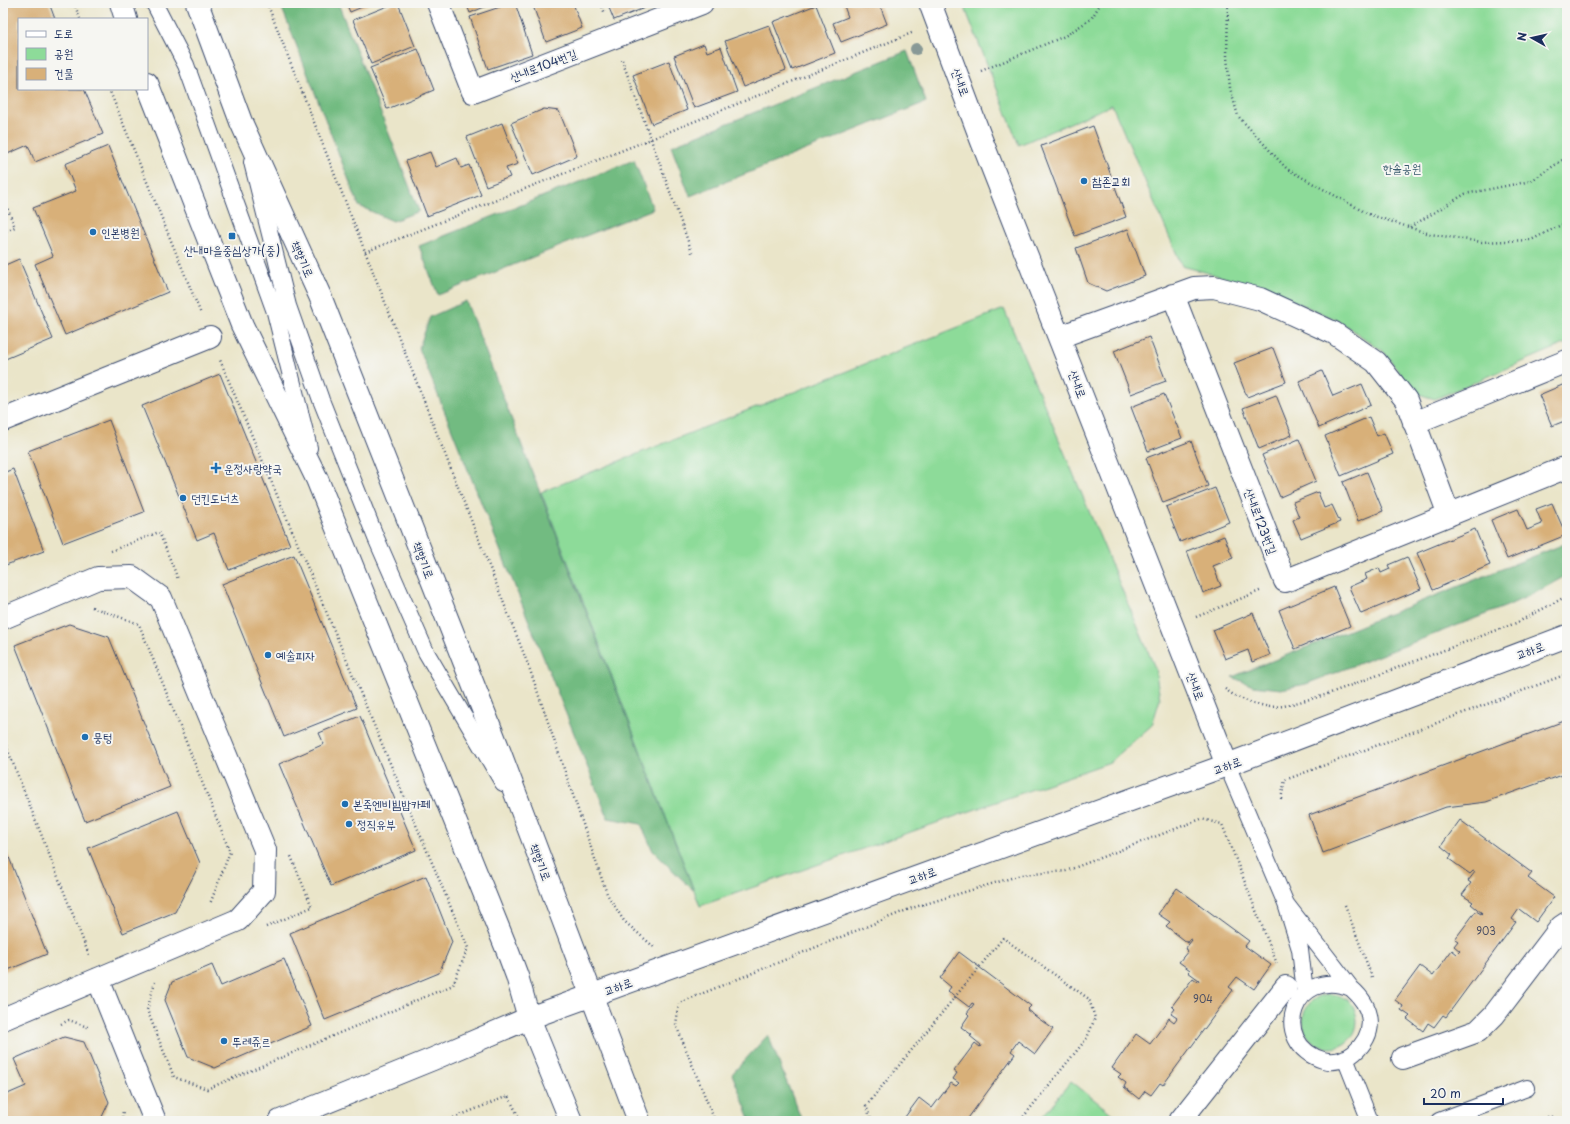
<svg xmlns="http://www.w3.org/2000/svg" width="1570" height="1124" font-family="'Playpen Sans','Poor Story',sans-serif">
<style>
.green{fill:#8ddb99;stroke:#54857c}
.forest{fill:#72bb81;stroke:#467570}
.building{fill:#d8b079}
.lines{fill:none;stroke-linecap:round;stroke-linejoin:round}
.lane-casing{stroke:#3a4a6e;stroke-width:18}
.street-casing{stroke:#3a4a6e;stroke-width:24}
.secondary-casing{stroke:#3a4a6e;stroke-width:24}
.path{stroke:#3a4a6e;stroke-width:2.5;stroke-dasharray:1 3;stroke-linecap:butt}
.lane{stroke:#fff;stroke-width:16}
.street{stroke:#fff;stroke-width:22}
.secondary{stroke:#fff;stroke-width:22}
.tree{fill:#889996}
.poi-dot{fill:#1f6fb2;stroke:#f6f6f2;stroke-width:1.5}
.labels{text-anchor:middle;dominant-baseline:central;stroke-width:4;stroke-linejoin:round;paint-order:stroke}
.number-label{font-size:10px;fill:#4a4f65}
.street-label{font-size:12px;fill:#1b2f5e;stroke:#f6f6f2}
.park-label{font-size:12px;fill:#385a6d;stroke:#f6f6f2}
.poi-label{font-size:12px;fill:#1b2f5e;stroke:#f6f6f2;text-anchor:start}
</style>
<rect width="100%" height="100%" fill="#f6f6f2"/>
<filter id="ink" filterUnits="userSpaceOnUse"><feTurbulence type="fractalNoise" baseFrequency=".025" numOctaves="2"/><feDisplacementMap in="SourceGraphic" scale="8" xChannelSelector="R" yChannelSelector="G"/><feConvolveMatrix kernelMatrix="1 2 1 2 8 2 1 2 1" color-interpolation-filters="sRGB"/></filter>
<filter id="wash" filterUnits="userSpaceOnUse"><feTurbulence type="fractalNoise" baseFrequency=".012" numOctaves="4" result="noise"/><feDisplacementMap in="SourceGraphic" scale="16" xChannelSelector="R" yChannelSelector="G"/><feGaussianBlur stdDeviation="0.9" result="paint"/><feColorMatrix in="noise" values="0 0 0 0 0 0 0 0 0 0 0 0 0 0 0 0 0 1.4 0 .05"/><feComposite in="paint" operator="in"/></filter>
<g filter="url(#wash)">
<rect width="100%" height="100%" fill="#eae5c9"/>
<!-- green -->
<path class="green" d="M963 3H1567V343L1435 399 1415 393 1383 351 1339 321 1267 289 1182 266 1112 105 1019 145Z
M1004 309 1155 668 1160 699 1152 725 1110 762 700 906 541 492Z
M1303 1021a27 27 0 1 1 54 0a27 27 0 1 1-54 0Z
M1071 1081 1121 1121H1039Z"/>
<!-- forest -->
<path class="forest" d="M280 3H338L419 211 393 221 359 206Z
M907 51 926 102 690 196 671 146Z
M634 160 653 209 438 295 419 246Z
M466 301 694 891 653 851 641 824 608 818 419 348 430 317Z
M1567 543V575L1535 593 1507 606 1306 684 1281 689 1253 686 1232 677Z
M768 1035 802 1121H751L732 1074Z"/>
<g id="blocks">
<!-- building -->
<path class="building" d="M3 3H49L55 19H19V89H84L103 134 35 162 28 145 5 155 3 150Z
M346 3H372L350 12Z
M395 3H398L415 46 371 64 353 20Z
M466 3H494L470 13Z
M512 3H515L532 54 488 69 470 17Z
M532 3H573L582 28 546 42Z
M607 3H657L614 20Z
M843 3H879L887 24 841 42 833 23 848 17Z
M816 5 835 53 792 70 773 22Z
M769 25 786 70 743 87 725 41Z
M704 44 707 52 721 47 737 92 694 108 674 56Z
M418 49 434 90 387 109 370 68Z
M669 61 687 110 652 124 633 75Z
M544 109 559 111 577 156 533 175 511 123Z
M502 123 518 164 506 168 510 177 486 186 467 137Z
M1093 126 1126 217 1075 236 1041 146Z
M108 146 168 292 65 335 35 264 53 256 33 208 76 191 65 164Z
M430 152 436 167 457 158 461 168 469 165 481 195 427 216 406 161Z
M1128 229 1145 276 1106 291 1088 283 1076 248Z
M19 259 53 339 3 360V266Z
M1149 337 1166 381 1131 394 1114 351Z
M1273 348 1286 382 1247 397 1234 363Z
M1322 371 1333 396 1362 384 1371 405 1319 428 1299 381Z
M220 374 290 545 229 570 214 533 197 540 142 406Z
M1567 383V420L1552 426 1539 395Z
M1164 394 1182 438 1148 451 1131 407Z
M1276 395 1292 435 1259 449 1243 408Z
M1369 417 1377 436 1384 433 1393 454 1341 476 1325 436Z
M109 420 144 512 63 543 28 451Z
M1299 439 1316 481 1280 497 1262 455Z
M1191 441 1208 486 1163 503 1146 458Z
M13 469 44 551 3 566V473Z
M1367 472 1383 511 1358 521 1343 482Z
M1215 488 1229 522 1180 542 1166 507Z
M1318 492 1324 508 1332 505 1340 522 1301 538 1293 520 1299 517 1293 502Z
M1552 503 1566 535 1507 559 1491 520 1518 509 1527 530 1542 524 1536 509Z
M1475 529 1490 565 1433 590 1417 553Z
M1224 536 1233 558 1213 566 1221 586 1203 593 1187 551Z
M294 555 357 708 284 737 222 584Z
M1407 557 1421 589 1361 614 1349 587 1367 579 1365 574 1379 568 1381 573 1390 569 1388 565Z
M1334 587 1350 626 1295 649 1279 610Z
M1253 613 1270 655 1252 662 1248 650 1225 659 1213 630Z
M69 624 109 637 170 787 85 821 15 645Z
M360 716 416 850 331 886 279 764 324 744 319 733Z
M1567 720V773L1486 802 1446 807 1323 853 1309 815Z
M178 811 200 863 175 912 123 933 88 848Z
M1460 820 1532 873 1528 878 1554 897 1536 922 1519 909 1512 919 1516 922 1446 1017 1443 1015 1434 1027 1428 1023 1423 1031 1407 1019 1410 1016 1401 1010 1403 1006 1395 1000 1420 966 1433 976 1452 950 1457 954 1460 951 1454 946 1458 941 1455 939 1476 911 1481 914 1482 913 1471 904 1473 902 1462 895 1471 883 1468 881 1475 872 1473 871 1470 874 1449 859 1452 855 1441 846Z
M3 842 47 954 3 972Z
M426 876 452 942 439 973 325 1020 290 933Z
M1177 888 1249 941 1245 946 1271 965 1254 989 1237 977 1229 987 1233 990 1163 1085 1160 1083 1151 1095 1145 1091 1139 1099 1124 1087 1126 1083 1118 1077 1121 1074 1112 1068 1136 1034 1150 1044 1169 1018 1174 1022 1177 1018 1171 1014 1175 1009 1172 1006 1193 978 1198 982 1199 980 1188 972 1190 970 1179 962 1188 951 1185 949 1192 940 1190 939 1188 943 1166 926 1170 922 1158 914Z
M959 952 1031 1006 1027 1010 1053 1029 1035 1054 1018 1041 1011 1051 1015 1054 966 1121H902L919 1098 932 1108 951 1083 956 1086 959 1083 953 1079 957 1073 954 1071 975 1043 980 1047 981 1045 970 1036 972 1035 961 1027 969 1015 967 1013 974 1004 972 1003 969 1007 948 991 951 987 940 978Z
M284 959 312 1026 215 1068 188 1057 165 1000 172 982 212 965 221 986Z
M64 1037 84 1042 109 1102 100 1121H3V1096L26 1086 14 1059Z"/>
</g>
</g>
<g filter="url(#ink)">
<use href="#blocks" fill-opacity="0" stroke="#3a4a6e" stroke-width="1"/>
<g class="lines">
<defs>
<path id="lane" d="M154 3 186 65 275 312 309 448
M252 162 288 306 321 400 376 538 426 652 503 783
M1227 765 1286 904 1300 949 1305 992
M1286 904 1351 988C1373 1007 1378 1032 1354 1053 1346 1060 1333 1063 1323 1060 1268 1043 1293 965 1351 988
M1345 1058 1370 1121
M1439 1121 1527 1088"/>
<path id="street" d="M438 3 473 92 702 3
M930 3 981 139 1227 765
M1173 295 1285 581 1567 467
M1059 337 1194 288 1214 287 1260 299 1334 333 1376 362 1406 400 1449 515
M3 420 210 337
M1414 423 1567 361
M3 618 98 578 132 577 161 598 265 850 264 891 238 920 3 1019
M98 979 155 1121
M1403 1058 1478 1031 1494 1015 1561 927 1567 923
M280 1121 433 1059 529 1018 1227 765 1567 636
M1180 1121 1286 987"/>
<path id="secondary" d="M121 3 126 19
M197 3 241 122 320 296 497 745 639 1121
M147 83 242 325 317 479 508 952 517 976 529 1018 571 1121"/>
</defs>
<!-- lane casing -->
<use href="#lane" class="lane-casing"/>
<!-- street casing -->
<use href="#street" class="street-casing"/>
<!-- secondary casing -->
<use href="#secondary" class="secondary-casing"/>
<!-- path -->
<path class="path" d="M74 3 80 19
M267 3 529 667 607 894 624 921 654 947
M601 3 605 14
M1228 3 1227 57 1230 88 1238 116 1287 169 1368 214 1430 234 1482 242 1531 240 1567 222
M622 60 693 255
M981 71 1065 36 1091 19 1101 3
M109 89 201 314
M3 198 15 227 3 232
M1410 227 1465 194 1531 181 1567 157
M365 252 651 139 914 32
M111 551 159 532 178 579
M92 607 139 624 230 852 210 904
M1196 617 1262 590
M1225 689 1235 696 1252 703 1270 707 1284 706 1325 695 1516 623 1567 596
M3 738 89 955
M1281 799 1285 780 1567 674
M1345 905 1372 977
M266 927 312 907 290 854
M155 982 147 1010 174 1077 207 1089 453 985 468 948 220 360
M61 1024 69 1020 90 1028
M122 1121 123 1110
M446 1121 508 1096 521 1121
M715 1121 676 1025 679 1003 912 908 1021 875 1066 871 1201 819 1222 824 1277 964
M872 1121 866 1106 1003 938 1089 999 1095 1018 1087 1038 1020 1121
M1536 1121 1551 1116 1557 1121"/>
<!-- lane -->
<use href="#lane" class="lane"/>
<!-- street -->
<use href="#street" class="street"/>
<!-- secondary -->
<use href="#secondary" class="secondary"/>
</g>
<!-- trees -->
<circle class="tree" cx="916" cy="49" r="6"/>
</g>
<!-- markers -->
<g class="poi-dot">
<circle cx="1084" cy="181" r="4"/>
<circle cx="93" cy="232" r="4"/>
<rect x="228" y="232" width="8" height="8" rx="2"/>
<path d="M214 462h4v4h4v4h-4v4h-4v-4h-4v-4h4z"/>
<circle cx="183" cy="498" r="4"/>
<circle cx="268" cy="655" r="4"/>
<circle cx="85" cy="737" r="4"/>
<circle cx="345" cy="804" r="4"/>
<circle cx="349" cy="824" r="4"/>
<circle cx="224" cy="1041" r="4"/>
</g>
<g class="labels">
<!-- number labels -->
<g class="number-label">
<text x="1486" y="930">903</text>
<text x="1203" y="998">904</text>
</g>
<!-- street labels -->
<g class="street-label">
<text transform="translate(543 65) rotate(-21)">산내로104번길</text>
<text transform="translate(961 82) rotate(69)">산내로</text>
<text transform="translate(303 259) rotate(66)">책향기로</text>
<text transform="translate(1078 384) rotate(69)">산내로</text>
<text transform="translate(1261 521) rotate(69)">산내로123번길</text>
<text transform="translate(424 560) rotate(69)">책향기로</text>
<text transform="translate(1530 650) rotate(-21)">교하로</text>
<text transform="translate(1196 686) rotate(69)">산내로</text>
<text transform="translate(1227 765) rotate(-20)">교하로</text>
<text transform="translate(541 862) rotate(69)">책향기로</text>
<text transform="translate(922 875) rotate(-20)">교하로</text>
<text transform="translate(618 986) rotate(-20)">교하로</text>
</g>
<!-- park labels -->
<g class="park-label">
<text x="1402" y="168">한솔공원</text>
</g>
<!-- poi labels -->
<g class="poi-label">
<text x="1092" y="181">참존교회</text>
<text x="101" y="232">인본병원</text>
<text x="232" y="250" text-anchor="middle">산내마을중심상가(중)</text>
<text x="224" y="468">운정사랑약국</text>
<text x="191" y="498">던킨도너츠</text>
<text x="276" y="655">예술피자</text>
<text x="93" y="737">뭉텅</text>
<text x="353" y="804">본죽엔비빔밥카페</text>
<text x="357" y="824">정직유부</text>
<text x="232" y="1041">뚜레쥬르</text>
</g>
</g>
<!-- margin -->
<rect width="1570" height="1124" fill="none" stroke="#f6f6f2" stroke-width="16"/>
<!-- legend -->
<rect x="18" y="18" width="130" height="72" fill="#f6f6f2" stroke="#9ea6b7"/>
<rect x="26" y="31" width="20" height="6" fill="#ffffff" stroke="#9ea6b7"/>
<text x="54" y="38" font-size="12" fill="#1b2f5e">도로</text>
<rect x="26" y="48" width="20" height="12" fill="#8ddb99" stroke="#9ea6b7"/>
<text x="54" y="58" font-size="12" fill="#1b2f5e">공원</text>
<rect x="26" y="68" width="20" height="12" fill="#d8b079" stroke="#9ea6b7"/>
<text x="54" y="78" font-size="12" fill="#1b2f5e">건물</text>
<!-- north arrow -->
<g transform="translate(1532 38) rotate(278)" stroke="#f6f6f2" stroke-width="3" paint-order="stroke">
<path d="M0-3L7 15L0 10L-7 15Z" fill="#1b2f5e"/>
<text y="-6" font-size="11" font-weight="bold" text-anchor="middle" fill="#1b2f5e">N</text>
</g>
<!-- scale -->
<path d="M1424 1098v6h79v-6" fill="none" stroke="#1b2f5e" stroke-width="2"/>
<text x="1430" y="1098" font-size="12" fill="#1b2f5e" stroke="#f6f6f2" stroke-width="3" paint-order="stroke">20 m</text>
</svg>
